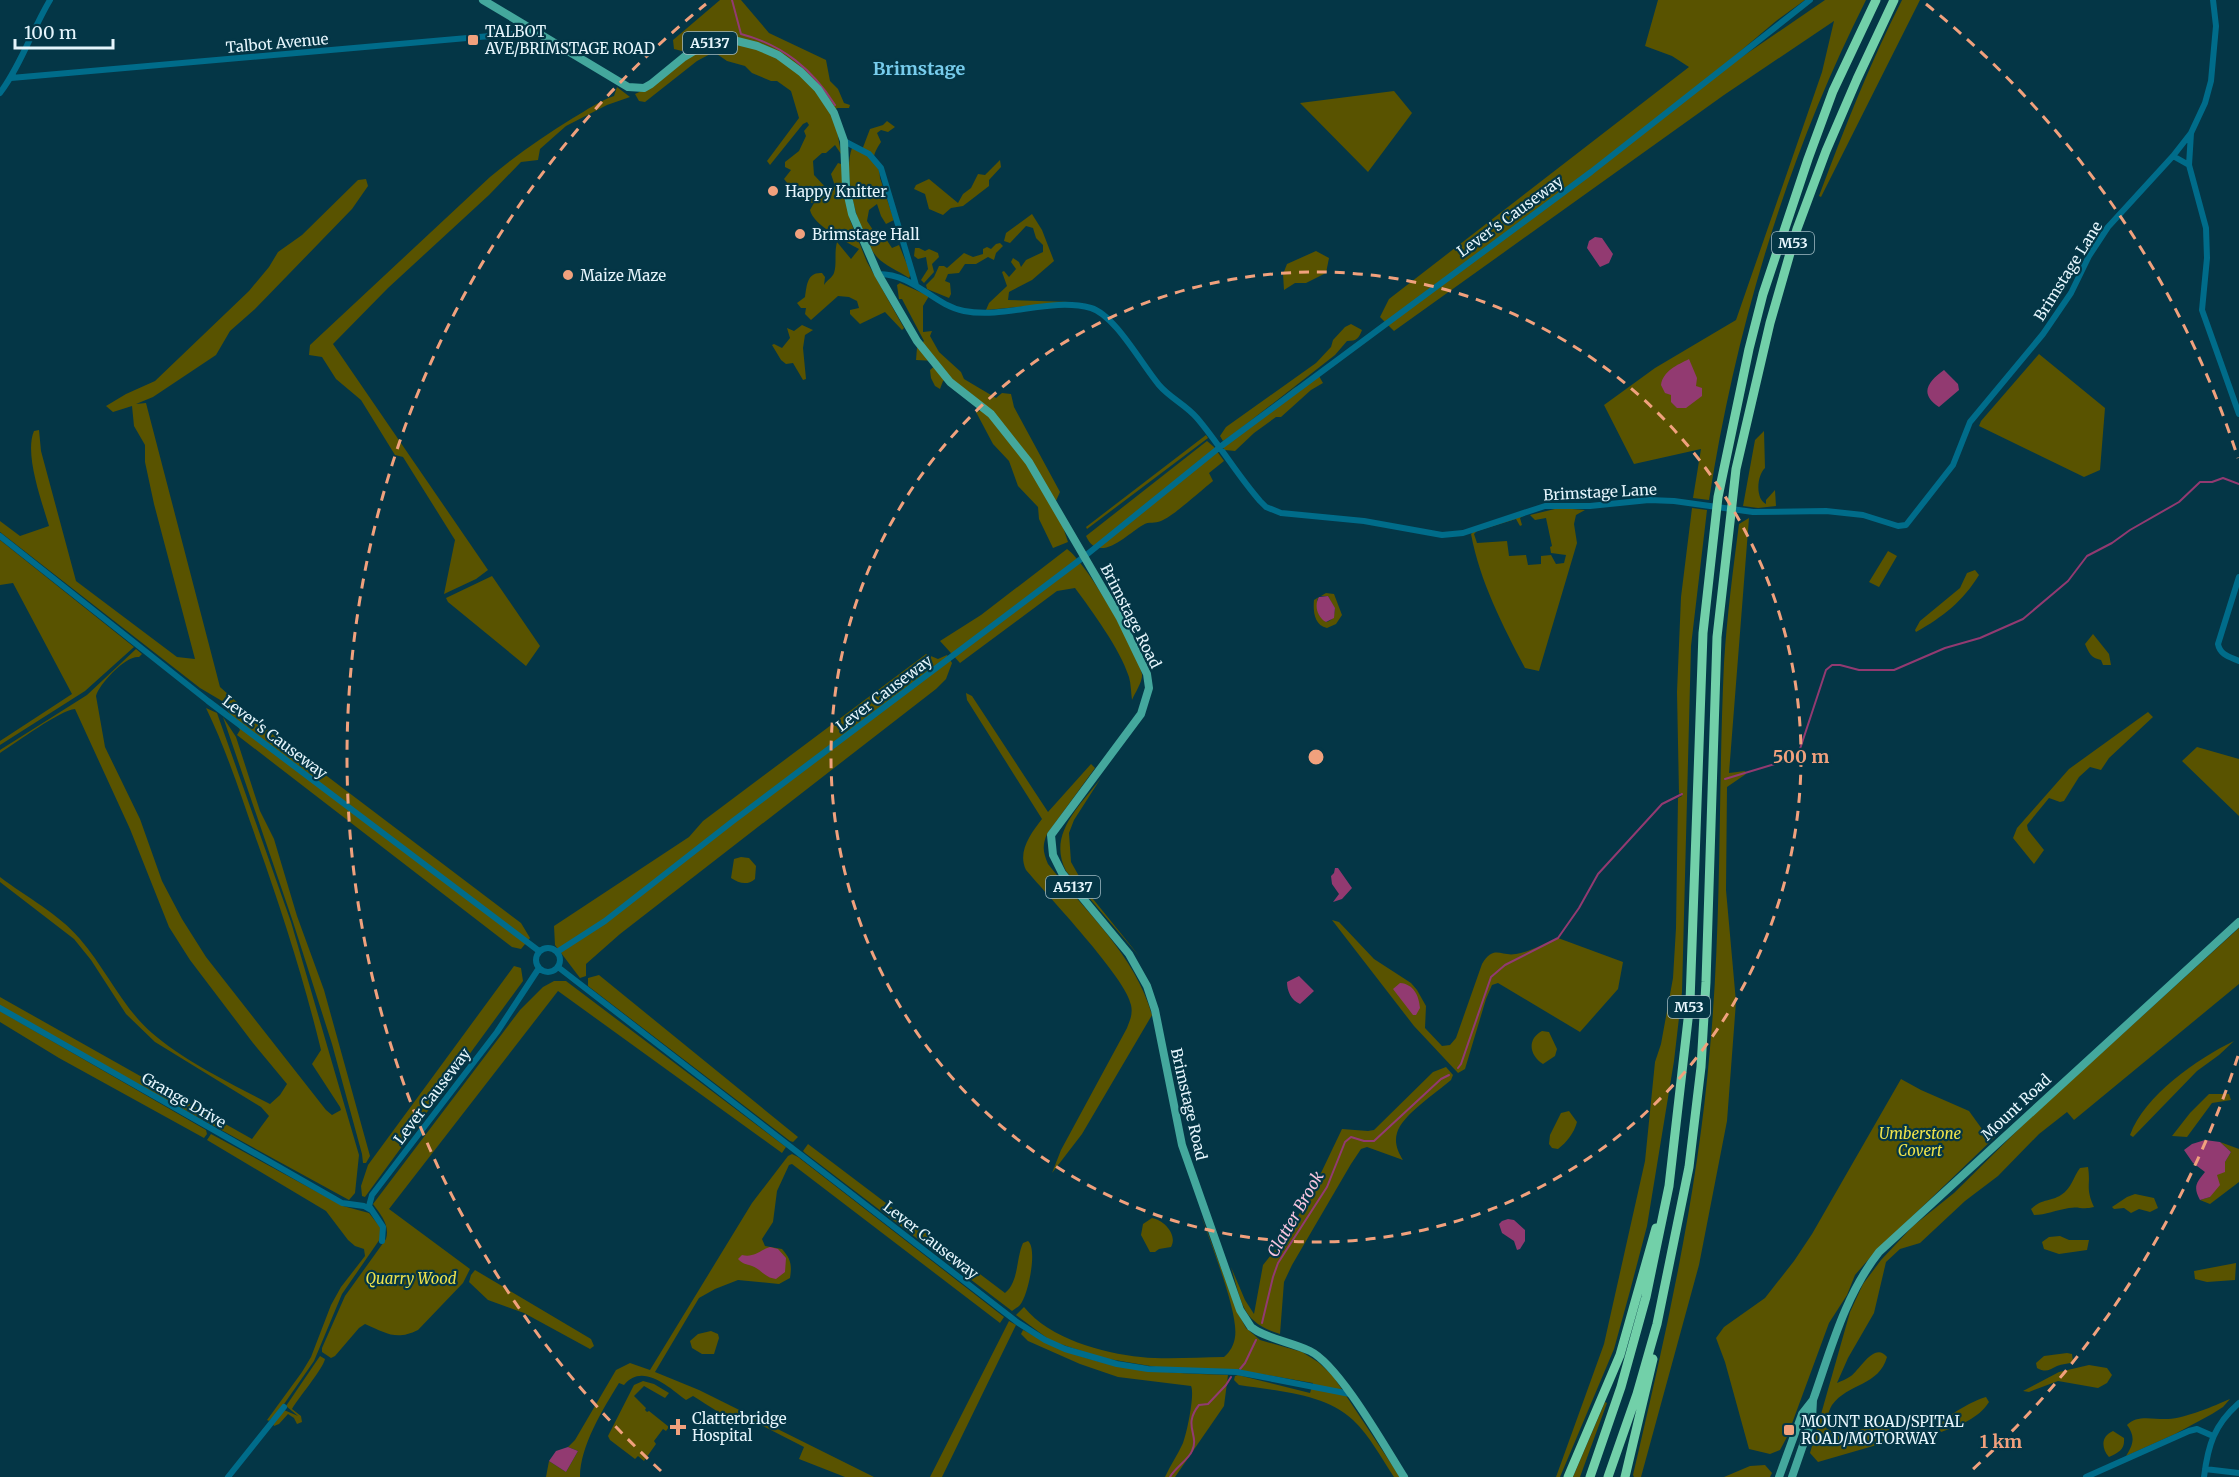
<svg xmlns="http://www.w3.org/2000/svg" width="2239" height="1477" font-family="Merriweather,serif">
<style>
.green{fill:#595300}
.water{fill:#923a71}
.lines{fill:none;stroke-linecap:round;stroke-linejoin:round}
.stream{stroke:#923a71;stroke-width:2}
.minor{stroke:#006c8a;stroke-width:6}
.major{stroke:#44a89d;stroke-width:8}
.highway{stroke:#72d0a9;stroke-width:9}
.ring{fill:none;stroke:#f1a17d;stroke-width:3;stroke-dasharray:10 8}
.poi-dot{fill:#f1a17d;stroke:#043646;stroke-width:2}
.labels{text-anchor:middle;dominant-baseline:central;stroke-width:4.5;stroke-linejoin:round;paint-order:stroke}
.shield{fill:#043646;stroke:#a2bcc5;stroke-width:1.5}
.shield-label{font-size:14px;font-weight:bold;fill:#e5f5fc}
.poi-label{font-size:15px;fill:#e5f5fc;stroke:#043646;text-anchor:start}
.street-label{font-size:15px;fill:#e5f5fc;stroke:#043646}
.park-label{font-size:15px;font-style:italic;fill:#efe34b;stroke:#043646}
.water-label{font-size:16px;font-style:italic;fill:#f7c5e0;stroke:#043646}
.quarter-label{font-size:18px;font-weight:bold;fill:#77ccec;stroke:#043646}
.centre{fill:#f1a17d;stroke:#043646;stroke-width:3}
.ring-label{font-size:18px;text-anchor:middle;font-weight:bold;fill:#f1a17d;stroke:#043646;stroke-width:4.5;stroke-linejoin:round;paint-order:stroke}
</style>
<rect width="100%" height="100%" fill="#043646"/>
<!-- green -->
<path class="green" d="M720 0H741L769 33 826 60 830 81 838 89 844 103 850 105 849 108H837L831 114 837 130 841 154 835 145 826 153H822L813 161 814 175 829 191 835 186 831 174 838 163 841 164 850 220 867 262 904 328 902 330 885 312 860 324 850 314V310L859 308 857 301 849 297 838 296 811 320 805 314 806 308H801L797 303 805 297C807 285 807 272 822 273L825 277 824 285C827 280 832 278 834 273 837 264 834 253 837 242L851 259 859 249C846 242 813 225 810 210L814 203C800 203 793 189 784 179L791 170 785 167V162L799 151 806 136 804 131 809 125 807 122 803 124 770 165 767 161 799 118 791 91 777 81H771L752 73 745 66 727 61 714 52 697 61 645 102 639 101 635 94 650 87 709 40 707 38 693 43 682 51 674 49 673 40Z
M1658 0H1805L1776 21 1698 87 1825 0H1866C1787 157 1736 327 1709 500L1693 498 1701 449 1634 464 1604 405 1655 368 1736 320 1822 72 1834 21 1724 95 1394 331 1380 317 1389 299 1689 67 1672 56 1645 46Z
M1902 0H1920L1821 197 1819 196C1844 129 1870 63 1902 0Z
M617 87 630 97 607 105 566 126 540 149 538 160 521 162 489 195 388 288 333 344 488 570 476 579 444 594 455 540 403 457 395 455 361 400 336 379 322 357 309 355 310 345 490 177C516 155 544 136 573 118 587 110 599 101 614 96Z
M1394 91 1412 113 1368 172 1300 103Z
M887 121 895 127 888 132 881 130 877 133 881 142C866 164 880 160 880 178L894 220 886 224 881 216 877 204 869 210 867 221 873 230 877 229 883 240 886 239 892 248 899 245 911 274 909 278C899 271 885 266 877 257 859 237 842 174 852 148L862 150 870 129 883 125Z
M1000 160 1001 167 989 180V186L963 206 951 208 943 215 929 209 925 194 914 189 916 185 929 179 958 203 963 194 971 188 978 174 985 175Z
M366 179 368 186 352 209 255 309 230 331 216 355 153 397 136 404 146 403 220 687 278 739 521 923 530 938 521 949 512 947 237 735 240 730 222 701 200 688 0 532V521L20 536 49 526C42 502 24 454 34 431L39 430 41 451 76 581 177 657 195 659 154 504 145 462V445L134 426 132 406 113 412 106 406 126 394 155 381 249 291 269 267 278 252 302 235 358 180Z
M1032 214 1042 230 1054 261 1032 280 1009 292 1008 300 1070 302 986 310 989 303 1007 286 1002 272 1004 271 1009 277 1016 269 1011 262 1013 258 1019 262 1021 267 1026 260 1043 252V245L1036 238 1033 228 1026 226 1010 243 1004 241 1006 233Z
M1000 243 1003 246 996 253 994 260 988 257 976 264H965L959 273 948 274 945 281 950 283 951 294 949 298 927 289 926 285 934 277 939 266H944L947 268 964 253 973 257 983 254V249L987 247 991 249 996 244Z
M915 248H919L925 251 929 249 938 253 939 257 932 264 934 272 924 283 921 280 928 269 926 257 918 259 914 256Z
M1316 251 1329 258 1326 273 1306 283H1295L1284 290 1283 274 1287 264Z
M900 283 929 296 923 306V332L932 331 930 336 939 352 961 372 964 379 996 398 1002 393 1011 394 1014 407 1060 492 1055 503 1068 542 1053 548 1039 519 1038 507 1018 486 1009 461 993 444 976 412 988 409 949 377 943 381 940 389 935 386 931 378 930 370 937 364 936 361 916 360 917 348 924 341 902 299H899L897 285Z
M1351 324 1362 330C1359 338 1357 341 1347 341L1335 355 1231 436 1223 441 1220 436 1226 427 1316 363 1331 347 1333 340 1345 327Z
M802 325 813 330 805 335 803 348 806 379 803 380 793 363 786 364 781 360 772 345 774 344 782 348 790 338 787 328 794 331Z
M2039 354 2105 408 2100 470 2084 477 1979 426 1981 421Z
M1319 376 1323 383 1311 390 1281 417H1276L1254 433 1235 451 1225 450 1222 447 1294 388Z
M1764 431 1765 468C1757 475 1755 499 1766 504V500L1775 490 1776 506 1758 508 1743 506 1755 440Z
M1206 435 1208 438 1087 529 1086 527Z
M1207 441 1214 447 1224 461 1209 473 1213 481C1199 492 1175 515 1161 521 1155 524 1149 521 1143 525 1127 534 1099 565 1086 536Z
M1559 508 1585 510 1576 515 1574 524 1577 543 1539 671 1525 668C1503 626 1480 582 1471 534L1473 532 1525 515 1520 518 1522 525 1520 526 1516 519 1477 531 1474 534 1477 543 1507 541 1509 556 1526 555 1528 565 1541 564V556L1551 555 1556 564 1564 563 1566 555 1551 553 1550 547 1552 546 1546 518 1535 520 1530 515Z
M1692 508 1707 510 1691 646 1682 992 1674 1061 1647 1226 1630 1291 1614 1349 1560 1477H1556L1604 1344 1645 1161 1655 1062 1661 1044 1673 978 1676 928 1678 798 1682 796 1681 793 1679 794 1677 692 1681 597Z
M1749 518 1729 773 1745 771 1746 774 1727 787 1726 890 1736 1002 1727 1121 1699 1265 1641 1477H1634L1633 1475C1666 1334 1698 1193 1710 1048 1722 920 1718 791 1724 663 1727 616 1733 570 1739 524Z
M0 540 134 647 85 691 0 745V741L72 694 13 583 0 585Z
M1067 549C1086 562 1138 651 1142 674 1143 681 1135 693 1132 700 1131 693 1131 684 1129 677 1120 649 1092 611 1075 588L1057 591 960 663 940 641 981 615Z
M1888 551 1897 556 1879 587 1869 582Z
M1975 570 1979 575C1963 601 1943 617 1916 632L1915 630 1920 621 1960 588 1967 573Z
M492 576 540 646 526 666 448 602 446 598Z
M1326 593 1334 594 1342 615 1336 624 1327 628C1314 625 1313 611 1314 600L1319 597 1317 600 1319 615 1326 622C1334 620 1334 616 1335 609L1328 596H1321Z
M2093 634 2109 654 2111 665H2103L2101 660C2091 658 2089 653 2085 644Z
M136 649 142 654 139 657C126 655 99 684 96 696L105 747 140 819 162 881 182 919 206 957 326 1110 332 1115 341 1110 340 1107 312 1064 321 1050C304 980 282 912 258 844 242 799 227 751 206 708L217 713 291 922 359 1155 355 1193 349 1200 161 1097 0 1006V997L252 1139 269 1116 261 1107 155 1042 126 1014 91 960 74 939 0 882V877C26 897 58 913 80 939 106 969 122 1007 152 1033 184 1061 232 1084 270 1104L280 1095 287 1084 253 1043 190 960 169 927 130 829 75 709C60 710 16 743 0 753V750L87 695Z
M926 654 938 659 947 655 952 663 946 679 936 689 620 934 586 964V976L580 978 555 945 554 926 689 837 703 821Z
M966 693 972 696 1048 812 1091 764 1095 768 1047 834C1042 846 1043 852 1048 864 1086 912 1135 955 1152 1015L1082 1134 1052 1173 1061 1150 1127 1028C1130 1020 1133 1014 1131 1005 1127 979 1047 895 1026 870 1017 852 1031 833 1042 819L967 700Z
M2148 712 2153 717 2109 758 2101 770 2090 767 2079 777 2064 801 2060 802 2049 798 2027 825 2028 830 2044 850 2034 864 2013 838 2017 828 2069 769Z
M223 717 236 737 260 811 274 839 297 916 324 990 370 1156 366 1163H363L362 1154 332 1044 293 922Z
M2197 747 2239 759V816L2182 761Z
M1101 778 1074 820 1069 833 1071 862 1089 894 1140 957 1066 871C1047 834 1080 806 1101 778Z
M741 857 749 858 756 866 755 879C747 886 739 883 731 878L734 859Z
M1332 920 1339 922 1374 959 1411 983 1417 990 1426 1006 1425 1028 1442 1046 1450 1045 1456 1038 1482 964C1494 944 1501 957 1516 954 1530 952 1545 943 1558 938L1623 962 1618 989 1580 1032 1498 983 1492 985 1486 999 1465 1069 1458 1073 1414 1026Z
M2239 928V984L2074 1120 2067 1112 2039 1134 1998 1176 1965 1201 1920 1243 1900 1249 1886 1262 1874 1313 1848 1358 1837 1383C1841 1381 1847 1379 1851 1376 1860 1369 1875 1341 1887 1357 1879 1386 1848 1383 1832 1405 1828 1411 1827 1421 1826 1428L1841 1437 1883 1421C1890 1428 1891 1433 1887 1442L1818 1462 1810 1453 1850 1312 1863 1284 1881 1260 1913 1226 1954 1193 2029 1119Z
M514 966 521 968 523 981 365 1197 362 1196 361 1186 368 1165Z
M599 975 798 1137 793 1142 790 1141 588 986V978Z
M554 981H566L786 1147 782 1153 558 991 389 1209 470 1269 463 1283 418 1330C396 1341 386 1333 365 1324L359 1328 335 1356 331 1358 322 1352V1348L345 1296 386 1239C390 1225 381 1215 373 1204L520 1010 543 987Z
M0 1011 206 1130 207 1134 204 1138 59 1058 0 1022Z
M1542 1031 1549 1032 1557 1049 1555 1056 1543 1064C1529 1055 1527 1039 1542 1031Z
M2234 1041 2219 1055 2197 1071 2133 1137 2130 1135C2144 1096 2198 1058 2234 1041Z
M1446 1067 1453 1075 1451 1080C1436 1093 1402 1115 1397 1133 1394 1143 1398 1152 1403 1160L1367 1147 1361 1149 1351 1164 1292 1265 1284 1282 1280 1334C1241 1322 1242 1303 1231 1267L1245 1300 1254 1314 1263 1265 1286 1236 1310 1196 1342 1129 1368 1131 1374 1130 1433 1072Z
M1901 1079 1921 1090 1969 1111 1982 1129 1995 1137 1874 1253 1855 1275 1847 1295 1829 1323 1787 1437 1780 1450 1770 1454 1749 1449 1725 1362 1716 1338 1724 1327 1765 1298 1794 1261 1812 1234Z
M2209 1094H2229L2231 1100 2212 1103 2187 1137 2172 1136 2190 1113Z
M1569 1111 1577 1122C1574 1133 1567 1142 1558 1149L1552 1148 1549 1144 1550 1135 1561 1113Z
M211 1134 343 1206 369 1213 380 1227V1239L342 1294 314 1361 282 1407 269 1421 267 1420 302 1372 311 1357 331 1305 341 1287 365 1256 364 1249 355 1246 348 1240 326 1211 207 1140Z
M2220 1142 2239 1149V1182L2210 1204 2200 1200 2210 1197 2217 1175 2231 1152Z
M808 1144 1005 1293C1019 1282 1016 1258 1023 1243L1028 1241C1038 1249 1028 1296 1020 1305 1018 1307 1015 1309 1012 1311L805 1153 803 1151Z
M792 1154 798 1157 1004 1317 1000 1323 792 1164 789 1165 777 1191 773 1222 762 1239 765 1246 782 1249C791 1259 792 1265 790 1278L779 1284 738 1280 715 1289 699 1298 655 1372 699 1390 874 1477H845L799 1459 804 1447 757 1423C741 1430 707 1404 693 1396L686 1400C669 1387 642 1362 624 1385L619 1383C603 1409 580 1446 580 1477H546L549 1461 566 1472 578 1451 568 1447 575 1440 616 1370 630 1363 650 1370 752 1203 788 1156Z
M2088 1167C2091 1186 2085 1187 2094 1207 2082 1210 2079 1206 2069 1208 2056 1210 2046 1215 2034 1215L2031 1209C2043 1198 2050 1202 2061 1195 2072 1188 2073 1177 2080 1168Z
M2135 1194 2154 1198 2158 1208 2150 1212 2139 1209 2131 1213 2124 1208 2114 1209 2112 1207 2127 1197Z
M1201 1215 1238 1313 1246 1328 1260 1340 1302 1352 1318 1362 1333 1376 1400 1477H1394C1381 1458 1370 1436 1353 1420 1325 1393 1276 1391 1239 1385L1234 1380 1235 1376 1238 1375 1310 1393 1313 1383 1238 1370 1156 1367 1103 1358 1051 1341 1016 1315 1024 1307C1050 1339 1102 1353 1141 1357 1168 1360 1197 1357 1224 1357 1230 1352 1234 1345 1235 1337 1239 1313 1210 1242 1201 1215Z
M1152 1218C1164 1220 1178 1235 1171 1247L1159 1249 1155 1252H1150L1141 1235 1143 1224Z
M2060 1236 2069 1240H2089L2087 1250 2059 1254 2044 1249 2042 1242 2049 1237Z
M2236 1263 2235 1280 2207 1282 2195 1279 2194 1271Z
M475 1270 591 1339 594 1346 590 1349 524 1313 488 1300 469 1282 471 1275Z
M1009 1321 1016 1325 942 1477H930Z
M1023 1330C1034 1335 1044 1343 1056 1347 1111 1371 1169 1373 1228 1375L1224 1406 1175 1477H1165C1170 1466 1178 1454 1183 1443 1187 1433 1195 1394 1191 1386L1118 1377 1080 1364 1028 1341 1021 1334Z
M711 1331 718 1334 719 1338 714 1354H702L692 1348 690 1341 698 1334Z
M2067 1353 2072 1354 2073 1362C2068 1364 2062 1364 2057 1366 2049 1370 2046 1373 2037 1368L2036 1363 2044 1356Z
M320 1356 325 1359C323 1369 299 1397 292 1409L301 1416 302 1422 297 1424 294 1418 288 1414 279 1424 274 1426 273 1424 284 1410 298 1416 286 1406Z
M2089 1365 2107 1368 2112 1375 2107 1383 2098 1388 2058 1381 2029 1392 2023 1391 2059 1372Z
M643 1381 654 1384 669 1393 665 1398 644 1386 634 1396 646 1408 645 1410 647 1412 649 1411 669 1427 666 1431 663 1429 654 1441 656 1444 644 1461 638 1456 635 1459 610 1440 608 1436 634 1385Z
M1986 1397 1989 1402C1978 1419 1960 1425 1941 1432L1937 1425C1948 1416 1973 1400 1986 1397Z
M2230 1399 2223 1407 2212 1414 2175 1434 2126 1456C2133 1445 2136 1437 2127 1425 2137 1414 2155 1420 2168 1419 2186 1418 2214 1406 2230 1399Z
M1605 1402 1607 1403 1580 1477H1573Z
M2113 1431 2124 1438C2125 1450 2119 1452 2109 1457 2101 1448 2101 1436 2113 1431Z
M1765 1465 1772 1473 1770 1477H1724L1750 1466Z"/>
<!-- water -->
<path class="water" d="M1595 237 1602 238 1613 254 1609 263 1600 267 1587 248 1589 241Z
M1689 359 1697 378 1696 386 1702 388V396L1686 408H1677L1671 402V395L1665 393 1661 385C1663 371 1677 365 1689 359Z
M1944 370 1958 384 1959 390 1939 407C1918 393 1929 381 1944 370Z
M1328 596 1335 608 1334 618 1326 622C1317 617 1314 605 1319 597Z
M1335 868H1338L1352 888 1342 899 1333 902 1339 894 1332 884 1331 876 1334 873Z
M1299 976 1314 991 1300 1004C1291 1000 1287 991 1287 982Z
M1400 983C1414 984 1419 996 1420 1008L1416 1015H1413L1393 989Z
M2205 1140 2220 1142 2231 1152 2225 1162V1172L2217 1175 2220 1185 2210 1197 2200 1200C2193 1187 2196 1183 2205 1172L2193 1163 2184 1150 2192 1144Z
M1508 1219 1514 1220 1525 1230V1241L1520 1249 1517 1250 1514 1241 1502 1233 1499 1224 1502 1221Z
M770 1247 778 1249 786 1258 785 1272 776 1279C765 1278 762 1270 752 1266 746 1264 743 1264 738 1259L742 1255C754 1258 760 1250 770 1247Z
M568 1447 578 1451 566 1472 549 1461 556 1451Z"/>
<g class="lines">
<!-- stream -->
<path class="stream" d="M732 0 741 34C783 45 812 69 835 105
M1725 779 1788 760 1798 755 1826 670 1832 665H1840L1859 670H1894L1945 648 1980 638 2023 619 2068 581 2087 556 2112 543 2130 530 2179 502 2200 482H2212L2223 478 2239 484
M1458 1068 1461 1064 1491 977 1505 965 1558 938 1579 908 1598 874 1662 804 1682 794
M1262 1323 1273 1277 1278 1263 1327 1187 1345 1142 1351 1137 1364 1141H1374L1441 1079 1449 1075
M1240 1369 1245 1363 1256 1340
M1170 1477C1175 1468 1189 1459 1192 1451 1200 1435 1182 1426 1199 1405L1208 1404 1226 1385 1231 1377"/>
<!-- minor -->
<path class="minor" d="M2213 0 2216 26 2211 81 2205 103 2191 133 2189 165 2206 228 2207 258 2202 310 2239 414
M11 78 536 32
M0 93C21 65 32 30 50 0
M844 141 869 154 881 168 916 285
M2173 156 2189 165
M878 274C915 274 933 305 964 311 1006 319 1050 297 1091 308 1115 315 1142 365 1159 385 1170 398 1186 405 1197 418 1220 445 1237 475 1260 501L1266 507 1281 513 1364 521 1442 535 1463 533 1545 506H1590L1649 500 1674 501 1753 512 1826 511 1863 515 1898 526 1906 525 1953 465 1970 422 2043 334 2071 293 2089 256 2108 227 2173 156 2191 133
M0 536 208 701 539 951
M2239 577 2218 644C2220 655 2230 657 2239 661
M536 960a12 12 0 1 1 24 0a12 12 0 1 1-24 0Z
M557 952 605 921 733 821 1085 556 1220 447 1591 172 1810 0
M558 967 1017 1322 1045 1340 1065 1349 1117 1364 1148 1369 1237 1372 1350 1394
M0 1008 342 1203 364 1206 371 1210
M382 1241 383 1227 369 1206 372 1195 497 1032 539 968
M2205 1469 2239 1473
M228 1477 284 1407
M2086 1477 2189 1431 2197 1429 2213 1436
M2204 1477C2208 1445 2214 1425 2239 1403"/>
<!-- major -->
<path class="major" d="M483 0 628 87 644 88 651 84 684 57 704 45 733 40 757 46 778 55 801 72 818 89 834 113 844 141 846 187 852 214 878 274 917 341 950 382 991 414 1029 462 1120 618 1147 674 1149 688 1141 714 1051 835 1053 855 1062 873 1129 954 1147 986 1155 1010 1182 1145 1240 1310 1251 1327 1257 1331C1274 1340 1293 1343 1310 1351 1339 1365 1385 1447 1404 1477
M1779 1477 1802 1414 1813 1400C1831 1349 1845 1295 1879 1252L2239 922
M1792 1477 1812 1419 1813 1400"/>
<!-- highway -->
<path class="highway" d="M1568 1477 1620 1355 1656 1228
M1590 1477 1621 1387 1646 1297 1669 1186 1690 1002 1703 633 1718 497 1749 349 1763 294 1808 159 1833 91 1876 0
M1608 1477 1637 1394 1657 1324 1689 1167 1701 1067 1706 982 1717 637 1736 469 1770 323 1797 229 1826 151 1857 79 1894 0
M1625 1477 1653 1359"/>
</g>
<!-- distance rings -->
<g class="ring">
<circle cx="1316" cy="757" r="485"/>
<path d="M2238 1056A969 969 0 0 1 1971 1471M661 1471A969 969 0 0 1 706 4M1926 4A969 969 0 0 1 2238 458"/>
</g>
<!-- markers -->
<g class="poi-dot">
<rect x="467" y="34" width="12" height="12" rx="3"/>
<circle cx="773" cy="191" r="6"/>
<circle cx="800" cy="234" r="6"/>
<circle cx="568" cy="275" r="6"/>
<path d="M675 1418h6v6h6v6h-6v6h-6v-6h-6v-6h6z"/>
<rect x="1783" y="1424" width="12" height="12" rx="3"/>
</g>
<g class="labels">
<!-- shield labels -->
<g class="shield">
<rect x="683" y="32" width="54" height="22" rx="4.5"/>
<rect x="1772" y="232" width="42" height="22" rx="4.5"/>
<rect x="1046" y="876" width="54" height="22" rx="4.5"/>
<rect x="1668" y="996" width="42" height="22" rx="4.5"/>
</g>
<g class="shield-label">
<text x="710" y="43">A5137</text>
<text x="1793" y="243">M53</text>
<text x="1073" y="887">A5137</text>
<text x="1689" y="1007">M53</text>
</g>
<!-- poi labels -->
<g class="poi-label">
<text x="485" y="31">TALBOT<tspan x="485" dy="17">AVE/BRIMSTAGE ROAD</tspan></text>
<text x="785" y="191">Happy Knitter</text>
<text x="812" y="234">Brimstage Hall</text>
<text x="580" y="275">Maize Maze</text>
<text x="692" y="1418">Clatterbridge<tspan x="692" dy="17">Hospital</tspan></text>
<text x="1801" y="1421">MOUNT ROAD/SPITAL<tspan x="1801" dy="17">ROAD/MOTORWAY</tspan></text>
</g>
<!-- street labels -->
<g class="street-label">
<text transform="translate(277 43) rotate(-5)">Talbot Avenue</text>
<text transform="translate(1510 216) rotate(-36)">Lever's Causeway</text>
<text transform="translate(2068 271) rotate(-58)">Brimstage Lane</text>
<text transform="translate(1600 492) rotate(-3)">Brimstage Lane</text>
<text transform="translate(1131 616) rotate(63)">Brimstage Road</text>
<text transform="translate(884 693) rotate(-37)">Lever Causeway</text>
<text transform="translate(275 737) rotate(37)">Lever's Causeway</text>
<text transform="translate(432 1096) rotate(-53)">Lever Causeway</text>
<text transform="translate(184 1100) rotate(30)">Grange Drive</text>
<text transform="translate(1189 1104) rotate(77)">Brimstage Road</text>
<text transform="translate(2016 1107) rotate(-43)">Mount Road</text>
<text transform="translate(931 1240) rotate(38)">Lever Causeway</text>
</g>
<!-- park labels -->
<g class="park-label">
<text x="1920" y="1133">Umberstone<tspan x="1920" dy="17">Covert</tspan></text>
<text x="411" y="1278">Quarry Wood</text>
</g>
<!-- water labels -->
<g class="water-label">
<text transform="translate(1295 1214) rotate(-60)">Clatter Brook</text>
</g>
<!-- quarter labels -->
<g class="quarter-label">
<text x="919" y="68">Brimstage</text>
</g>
</g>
<circle cx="1316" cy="757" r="9" class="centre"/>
<g class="ring-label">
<text x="1801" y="763">500 m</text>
<text x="2001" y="1448">1 km</text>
</g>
<!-- scale -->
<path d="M15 39v9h98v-9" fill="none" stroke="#e5f5fc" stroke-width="3"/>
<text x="24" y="39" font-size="18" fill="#e5f5fc" stroke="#043646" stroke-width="4.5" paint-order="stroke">100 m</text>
</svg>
